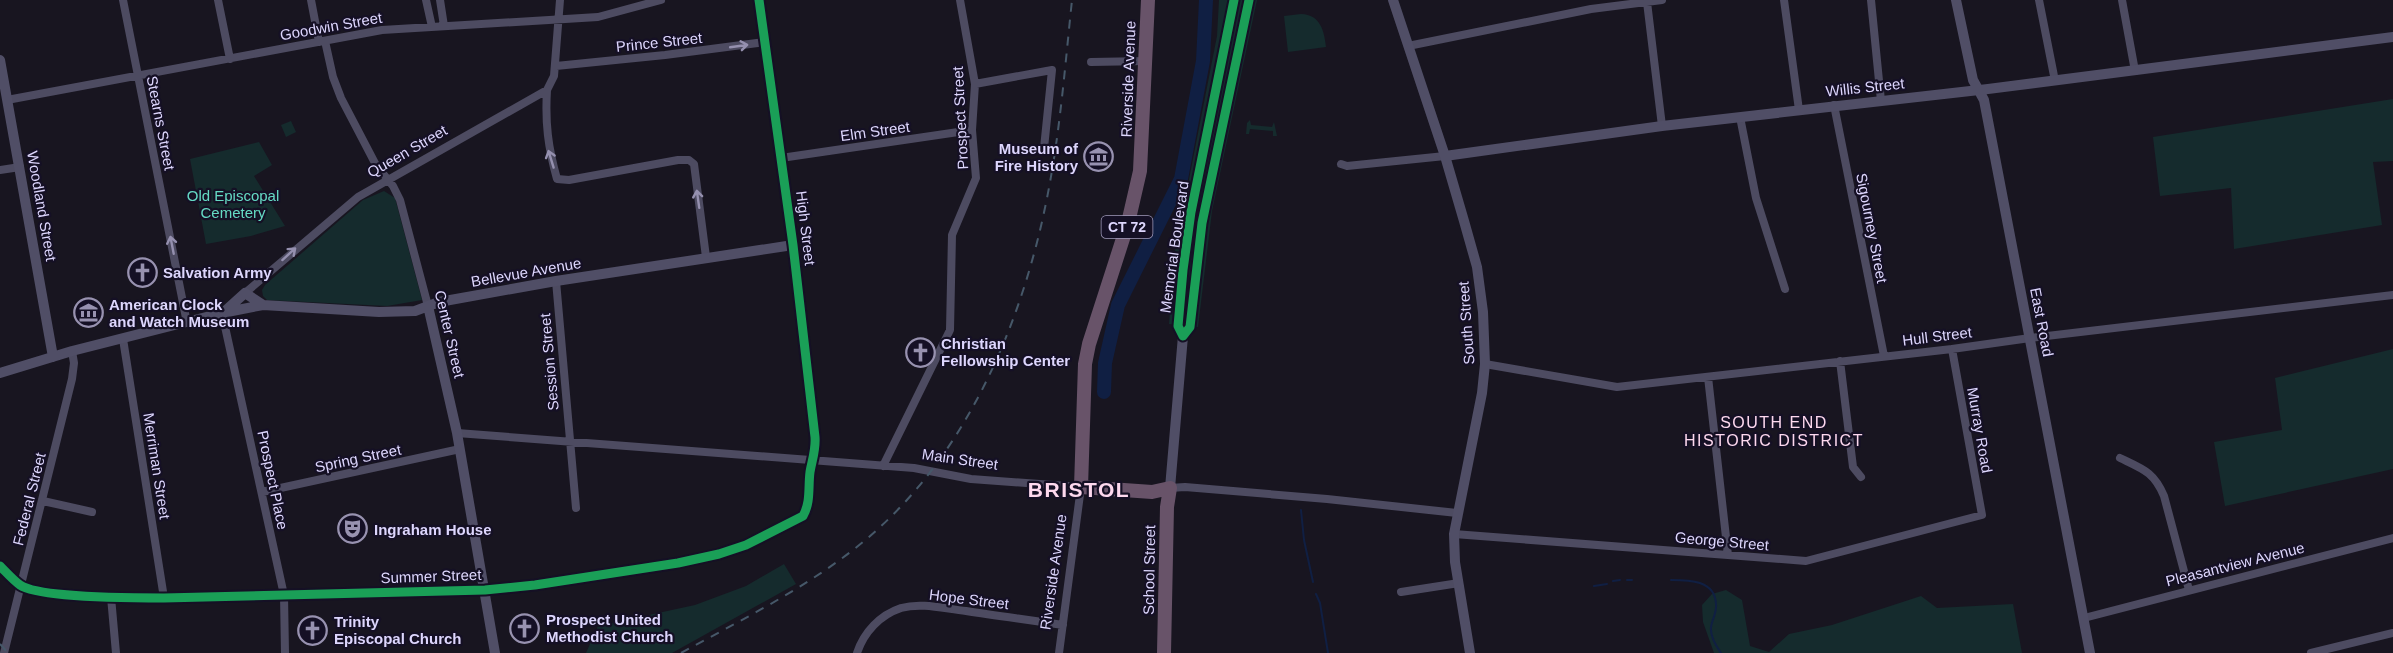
<svg xmlns="http://www.w3.org/2000/svg" width="2393" height="653" font-family="Arial,sans-serif">
<style>
.green{fill:#152b2d}
.lines{fill:none;stroke-linecap:round;stroke-linejoin:round}
.stream{stroke:#101f43;stroke-width:2}
.river{stroke:#101f43;stroke-width:14}
.street{stroke:#4d4b61;stroke-width:8}
.secondary{stroke:#504e66;stroke-width:10}
.highway{stroke:#685369;stroke-width:14}
.rail{stroke:#465869;stroke-width:2;stroke-dasharray:9 8;stroke-linecap:butt}
.cycleway-casing{stroke:#151025;stroke-width:13}
.cycleway{stroke:#1a9f57;stroke-width:9}
.oneway{stroke:#9590af}
.labels{text-anchor:middle;dominant-baseline:central;stroke-width:4.5;stroke-linejoin:round;paint-order:stroke}
.shield{fill:#151025;stroke:#a19bbc;stroke-width:1.5}
.shield-label{font-size:14px;font-weight:bold;fill:#ddd6fd}
.street-label{font-size:15px;fill:#ddd6fd;stroke:#151025}
.poi-label{font-size:15px;font-weight:bold;fill:#ddd6fd;stroke:#151025;text-anchor:start}
.park-label{font-size:15px;fill:#65dac4;stroke:#151025}
.neighbourhood-label{font-size:16px;letter-spacing:1.5px;fill:#fdd8ee;stroke:#151025}
.district-label{font-size:21px;font-weight:bold;letter-spacing:1.5px;fill:#fdd8ee;stroke:#151025}
</style>
<rect width="100%" height="100%" fill="#181520"/>
<!-- green -->
<path class="green" d="M1219 0H1257L1212 211 1198 327 1169 324 1175 251 1217 36Z
M1301 14C1321 15 1324 31 1326 47L1288 52 1284 16Z
M2393 99V161L2373 162 2382 225 2234 249 2231 188 2160 196 2153 137Z
M1250 120 1251 125 1272 127 1274 122 1277 136H1273V131L1250 129 1249 134H1246L1247 123Z
M291 121 296 132 286 137 281 125Z
M259 142 272 165 254 176 285 226 251 236 206 244 190 159Z
M384 191 395 198 422 300 387 306 267 300 263 296 262 290 265 285 363 200Z
M2393 349V469L2225 506 2214 442 2282 430 2275 378Z
M784 564 796 584 672 653H586L598 626 695 605 746 586Z
M1726 590 1742 600 1750 646 1769 652 1789 634 1832 625 1921 596 1937 608 2013 604 2022 653H1714L1703 622 1702 605 1712 594Z"/>
<g class="lines">
<!-- stream -->
<path class="stream" d="M1301 510 1304 540 1313 582
M1627 580H1632
M1671 580C1689 580 1715 580 1716 604 1717 612 1712 620 1711 627 1710 636 1716 646 1721 653
M1613 581 1620 580
M1594 586 1607 584
M1316 594 1320 603 1328 653"/>
<!-- river -->
<path class="river" d="M1104 392 1105 363 1118 305 1181 179 1203 61 1206 0"/>
<!-- street -->
<path class="street" d="M123 0 187 323
M218 0 230 59
M311 0 319 42
M426 0 432 27
M440 0 444 26
M1784 0 1799 110
M1871 0 1881 101
M2039 0 2055 81
M2122 0 2135 71
M1647 2 1662 126
M325 41 333 77 341 98 376 165 393 186 400 200 428 306
M1408 46 1591 9 1662 0
M1091 62 1146 61
M556 66 665 55 765 42
M975 84 1052 70 1044 148
M547 90C545 123 548 147 557 179L569 180 678 160H689L694 164 706 257
M7 100 382 30 598 17 661 0
M1834 105 1884 356
M1740 117 1756 198 1785 289
M781 158 972 130
M1341 164 1347 166 1445 156
M0 170 20 167
M556 281 576 508
M245 293 358 197 547 90 554 76 560 0
M222 313 284 595 285 653
M123 339 164 598
M1840 361 1853 467 1861 477
M1485 364 1617 387 1952 349 2030 338 2393 295
M1708 377 1728 555
M457 433 914 468 971 479 1081 487 1059 653
M2120 458C2143 469 2154 472 2164 496L2189 590
M883 466 950 330 952 235 976 178 972 130 975 84 960 0
M1170 488 1185 487 1327 499 1457 513
M262 492 460 449
M43 501 92 512
M1454 534 1806 561 1982 515 1952 349
M0 566 21 586 49 592 111 597 164 598 485 590 588 578 719 554 746 545 803 516 808 503 810 472 815 446 793 245
M1401 592 1459 583
M111 597 116 653
M2084 618 2393 538
M4 653 72 379 74 363 72 351
M857 653C864 632 880 615 901 608 922 602 945 609 966 611 998 616 1030 620 1063 625
M2311 653 2393 633"/>
<!-- secondary -->
<path class="secondary" d="M1393 0 1445 156 1464 221 1477 267 1483 312 1485 364 1482 393 1454 534 1455 562 1470 653
M1956 0 1973 80 1984 100 2090 653
M0 60 53 357
M1445 156 1662 126 1988 89 2393 37
M428 306 457 433 495 653
M224 312 245 293 263 305
M1183 336 1190 327 1202 223 1249 0
M0 373 72 351 222 313 263 305 379 312 415 311 439 302 556 281 793 245 759 0
M1170 488 1183 336 1178 326 1183 270 1191 212 1234 0"/>
<!-- highway -->
<path class="highway" d="M1148 0 1140 171 1128 223 1089 344 1085 364 1081 487 1152 492 1170 488 1167 507 1164 653"/>
<!-- rail -->
<path class="rail" d="M0 644 8 653
M681 653C743 619 808 587 863 542 965 458 1022 325 1047 198 1060 133 1065 66 1072 0"/>
<defs>
<path id="cycleway" d="M1234 0 1191 212 1183 270 1178 326 1183 336 1190 327 1202 223 1249 0
M0 566C6 572 13 580 20 585 39 598 137 598 164 598L485 590 535 585 678 563 719 554 746 545 803 516C811 502 808 487 810 472 812 460 816 450 815 437L793 245 759 0"/>
</defs>
<!-- cycleway casing -->
<use href="#cycleway" class="cycleway-casing"/>
<!-- cycleway -->
<use href="#cycleway" class="cycleway"/>
</g>
<!-- one-way arrows -->
<defs><path id="oneway-shaft" d="M-6 0H5M1.5-3L5.5 0L1.5 3" fill="none" stroke-width="1.6" stroke-linecap="round" stroke-linejoin="round" transform="scale(1.5)"/></defs>
<g class="oneway">
<use href="#oneway-shaft" transform="translate(739 46) rotate(-8)"/>
<use href="#oneway-shaft" transform="translate(551 159) rotate(-107)"/>
<use href="#oneway-shaft" transform="translate(698 199) rotate(-98)"/>
<use href="#oneway-shaft" transform="translate(172 245) rotate(-101)"/>
<use href="#oneway-shaft" transform="translate(289 254) rotate(-42)"/>
</g>
<!-- icons -->
<defs>
<symbol id="museum-ring" viewBox="-11 -11 22 22"><circle r="9.5" fill="#151025" stroke="#9892b0" stroke-width="1.5"/><path d="M0-6L6-3V-2H-6V-3ZM-5-1h2V3h-2ZM-1-1h2V3h-2ZM3-1h2V3H3ZM-6 4H6V6H-6Z" fill="#9892b0"/></symbol>
<symbol id="church-ring" viewBox="-11 -11 22 22"><circle r="9.5" fill="#151025" stroke="#9892b0" stroke-width="1.5"/><path d="M-1.2-6h2.4v3.5h3.3v2.4h-3.3V6h-2.4V-.1h-3.3v-2.4h3.3Z" fill="#9892b0"/></symbol>
<symbol id="theatre-ring" viewBox="-11 -11 22 22"><circle r="9.5" fill="#151025" stroke="#9892b0" stroke-width="1.5"/><path d="M-5-5.5Q0-4 5-5.5V0Q5 5 0 6Q-5 5-5 0ZM-3.3-2.5H-1v1.5H-3.3ZM1-2.5H3.3v1.5H1ZM-2.8 1Q0 5.5 2.8 1Z" fill="#9892b0"/></symbol>
</defs>
<g fill-rule="evenodd">
<use href="#museum-ring" x="1082" y="140" width="33" height="33"/>
<use href="#church-ring" x="126" y="256" width="33" height="33"/>
<use href="#museum-ring" x="72" y="296" width="33" height="33"/>
<use href="#church-ring" x="904" y="336" width="33" height="33"/>
<use href="#theatre-ring" x="336" y="512" width="33" height="33"/>
<use href="#church-ring" x="508" y="612" width="33" height="33"/>
<use href="#church-ring" x="296" y="614" width="33" height="33"/>
</g>
<g class="labels">
<!-- shield labels -->
<rect class="shield" x="1101.5" y="216" width="51" height="22" rx="4.5"/>
<g class="shield-label">
<text x="1127" y="227">CT 72</text>
</g>
<!-- street labels -->
<g class="street-label">
<text transform="translate(331 26) rotate(-10)">Goodwin Street</text>
<text transform="translate(659 42) rotate(-6)">Prince Street</text>
<text transform="translate(1128 79) rotate(-88)">Riverside Avenue</text>
<text transform="translate(1865 87) rotate(-6)">Willis Street</text>
<text transform="translate(960 118) rotate(-93)">Prospect Street</text>
<text transform="translate(161 123) rotate(79)">Stearns Street</text>
<text transform="translate(875 131) rotate(-8)">Elm Street</text>
<text transform="translate(407 151) rotate(-30)">Queen Street</text>
<text transform="translate(42 206) rotate(80)">Woodland Street</text>
<text transform="translate(806 228) rotate(83)">High Street</text>
<text transform="translate(1872 228) rotate(79)">Sigourney Street</text>
<text transform="translate(1174 247) rotate(-82)">Memorial Boulevard</text>
<text transform="translate(526 272) rotate(-10)">Bellevue Avenue</text>
<text transform="translate(2042 322) rotate(79)">East Road</text>
<text transform="translate(1466 323) rotate(-94)">South Street</text>
<text transform="translate(450 334) rotate(77)">Center Street</text>
<text transform="translate(1937 336) rotate(-7)">Hull Street</text>
<text transform="translate(549 362) rotate(-95)">Session Street</text>
<text transform="translate(1980 430) rotate(80)">Murray Road</text>
<text transform="translate(358 458) rotate(-12)">Spring Street</text>
<text transform="translate(960 459) rotate(8)">Main Street</text>
<text transform="translate(157 466) rotate(81)">Merriman Street</text>
<text transform="translate(273 480) rotate(78)">Prospect Place</text>
<text transform="translate(29 499) rotate(-76)">Federal Street</text>
<text transform="translate(1722 541) rotate(5)">George Street</text>
<text transform="translate(2235 564) rotate(-14)">Pleasantview Avenue</text>
<text transform="translate(1149 570) rotate(-89)">School Street</text>
<text transform="translate(1053 572) rotate(-82)">Riverside Avenue</text>
<text transform="translate(431 576) rotate(-2)">Summer Street</text>
<text transform="translate(969 599) rotate(7)">Hope Street</text>
</g>
<!-- poi labels -->
<g class="poi-label">
<text x="1078" y="148" text-anchor="end">Museum of<tspan x="1078" dy="17">Fire History</tspan></text>
<text x="163" y="272">Salvation Army</text>
<text x="109" y="304">American Clock<tspan x="109" dy="17">and Watch Museum</tspan></text>
<text x="941" y="343">Christian<tspan x="941" dy="17">Fellowship Center</tspan></text>
<text x="374" y="529">Ingraham House</text>
<text x="546" y="619">Prospect United<tspan x="546" dy="17">Methodist Church</tspan></text>
<text x="334" y="621">Trinity<tspan x="334" dy="17">Episcopal Church</tspan></text>
</g>
<!-- park labels -->
<g class="park-label">
<text x="233" y="195">Old Episcopal<tspan x="233" dy="17">Cemetery</tspan></text>
</g>
<!-- neighbourhood labels -->
<g class="neighbourhood-label">
<text x="1774" y="422">SOUTH END<tspan x="1774" dy="18">HISTORIC DISTRICT</tspan></text>
</g>
<!-- district labels -->
<g class="district-label">
<text x="1079" y="489">BRISTOL</text>
</g>
</g>
</svg>
